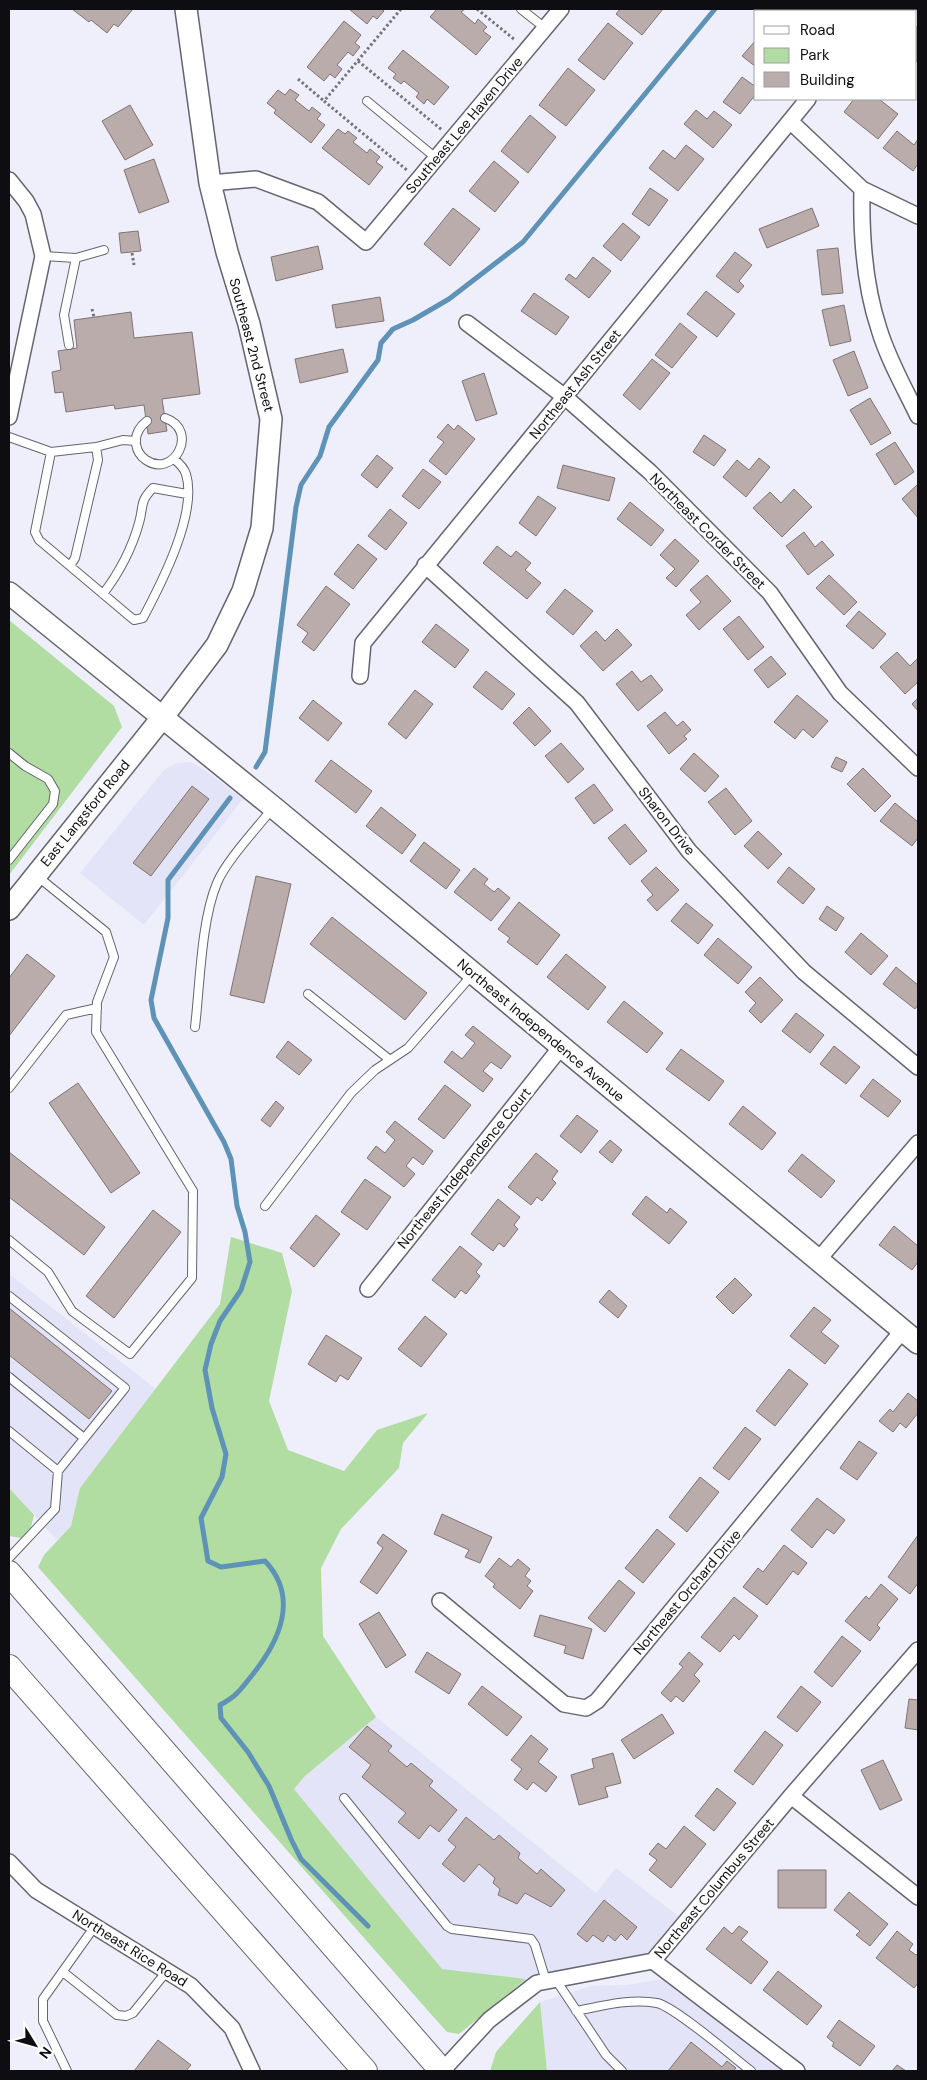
<svg xmlns="http://www.w3.org/2000/svg" width="927" height="2080" font-family="'DM Sans',sans-serif">
<style>
.built{fill:#e3e4f7}
.green{fill:#b1dca2}
.lines{fill:none;stroke-linecap:round;stroke-linejoin:round}
.stream{stroke:#5e92b6;stroke-width:5}
.building{fill:#b9acab;stroke:#807473}
.lane-casing{stroke:#64656f;stroke-width:10}
.street-casing{stroke:#64656f;stroke-width:18}
.secondary-casing{stroke:#64656f;stroke-width:24}
.primary-casing{stroke:#64656f;stroke-width:26}
.path{stroke:#75767d;stroke-width:3;stroke-dasharray:2.5 2.5;stroke-linecap:butt}
.lane{stroke:#fff;stroke-width:8}
.street{stroke:#fff;stroke-width:15}
.secondary{stroke:#fff;stroke-width:21}
.primary{stroke:#fff;stroke-width:24}
.labels{text-anchor:middle;dominant-baseline:central;stroke-width:5;stroke-linejoin:round;paint-order:stroke}
.street-label{font-size:14px;fill:#0e0e12;stroke:#fff}
</style>
<rect width="100%" height="100%" fill="#eeeffa"/>
<!-- built -->
<path class="built" d="M190 762 202 768 243 799 144 925 80 873 164 770 177 763Z
M9 1274 156 1389 80 1488 71 1526 57 1540 9 1488Z
M376 1717 596 1893 616 1868 690 1925 645 1957 620 1966 562 1971 539 1980 442 1969 294 1789 305 1776Z
M663 1979 677 1988 782 2071H547L540 2002 591 1986 627 1985Z"/>
<!-- green -->
<path class="green" d="M9 620 114 706 122 727 9 875Z
M231 1237 282 1253 292 1291 269 1401 288 1450 344 1471 377 1430 428 1413 403 1443 399 1468 341 1529 321 1568 323 1636 376 1717 305 1776 294 1789 442 1969 526 1979 459 2034 447 2032 430 2013 38 1567 44 1555 71 1526 80 1488 220 1304Z
M9 1488 34 1515 31 1527 21 1538 9 1536Z
M540 2002 547 2071H490L496 2052Z"/>
<g class="lines">
<!-- stream -->
<path class="stream" d="M256 767 265 752 296 507 301 485 320 456 329 427 378 360 381 343 393 329 413 320 449 299 523 242 715 9
M230 798 168 880V918L151 1000 154 1018 224 1142 231 1159 237 1206 245 1232 250 1262 241 1290 220 1321 211 1344 205 1370 212 1408 226 1454 222 1477 201 1518 208 1561 221 1567 265 1561C299 1597 280 1640 253 1674 241 1689 237 1696 220 1705L221 1718 248 1752 269 1786 291 1839 301 1859 368 1926"/>
</g>
<!-- building -->
<path class="building" d="M72 9H133L118 27 114 24 107 33 91 20 89 22Z
M349 9H381L384 11 377 19 373 16 367 24Z
M437 9H465L461 12 475 24 478 19 487 27 483 31 491 37 476 55 430 17Z
M620 9H663L642 35 616 14Z
M798 9H827L825 11H796Z
M344 21 361 35 355 43 360 47 353 56 348 52 337 65 342 69 335 78 330 74 324 81 307 67Z
M608 23 633 43 604 80 578 60Z
M918 25V63L916 61V28Z
M756 40V67L742 56Z
M403 50 449 87 434 105 427 99 424 104 416 97 419 93 404 81 401 84 393 78 396 74 388 68Z
M568 68 595 90 566 126 539 105Z
M742 77 756 87V94L740 114 723 102Z
M290 89 299 95 295 100 309 111 312 107 321 114 317 119 325 125 311 143 274 113 276 110 267 103 278 90 285 95Z
M854 99H879L898 114 878 139 844 112Z
M130 105 153 145 125 160 102 121Z
M696 110 707 119 714 111 732 125 713 148 684 124Z
M530 115 556 137 528 173 501 151Z
M338 129 345 134 348 131 357 138 353 142 367 153 370 149 380 157 376 162 383 167 369 185 322 148Z
M897 131 914 145 918 139V164L913 171 883 148Z
M686 145 704 159 678 191 649 168 663 150 675 159Z
M154 159 169 202 139 213 124 170Z
M494 161 519 182 495 212 469 191Z
M650 188 668 200 649 226 632 214Z
M453 208 480 229 450 266 424 244Z
M812 208 819 226 767 248 759 229Z
M623 223 640 237 621 261 603 246Z
M138 231 141 251 121 253 119 233Z
M318 246 323 269 276 281 271 257Z
M838 248 843 293 822 295 817 250Z
M735 252 752 265 739 281 744 286 738 293 716 276Z
M593 257 611 271 589 298 565 279 569 274 576 279Z
M706 291 735 314 717 337 687 314Z
M534 293 569 317 556 335 521 311Z
M380 297 384 321 336 328 332 305Z
M844 305 851 341 830 346 822 310Z
M131 312 134 338 192 332 200 394 162 399 167 431 148 434 144 405 115 409 114 405 66 412 63 392 55 393 52 372 61 370 58 351 77 348 74 320Z
M680 323 697 337 672 368 655 355Z
M343 349 348 372 300 383 295 359Z
M854 351 868 388 848 396 833 360Z
M652 359 670 373 640 410 623 395Z
M484 373 497 414 476 421 462 381Z
M870 398 891 433 871 445 850 410Z
M448 424 454 430 458 425 475 439 446 475 429 461 444 442 437 437Z
M704 435 726 450 714 466 693 452Z
M895 442 914 472 895 485 876 454Z
M377 455 393 468 377 488 361 475Z
M759 458 770 467 746 497 723 477 737 460 749 470Z
M563 465 615 478 609 501 557 488Z
M423 469 441 482 419 509 402 496Z
M918 484V518L902 499Z
M794 489 812 507 782 537 753 508 770 492 781 503Z
M538 496 556 508 536 536 519 523Z
M630 502 664 530 651 546 617 519Z
M390 509 407 523 386 550 368 536Z
M804 532 815 547 822 541 834 555 808 575 786 546Z
M675 539 699 561 676 587 666 578 675 569 660 555Z
M358 544 377 559 353 589 334 574Z
M497 546 511 557 516 551 531 563 525 570 541 583 527 599 483 563Z
M707 575 731 601 699 630 686 615 701 602 690 590Z
M829 575 857 602 844 615 816 588Z
M326 586 350 604 314 651 302 642 308 633 297 625Z
M565 589 593 611 573 635 546 612Z
M859 611 886 634 873 649 846 626Z
M739 616 764 647 748 660 723 629Z
M436 624 469 650 455 668 422 642Z
M617 629 632 645 603 671 580 646 596 631 605 641Z
M897 652 910 666 918 658V682L905 694 880 667Z
M771 656 786 674 768 688 754 670Z
M486 671 515 694 502 710 473 687Z
M632 671 641 682 651 675 663 690 638 711 616 684Z
M415 690 433 704 406 739 388 724Z
M797 695 828 721 813 738 803 729 795 739 774 722Z
M918 698V711L912 704Z
M313 700 342 723 328 741 299 718Z
M529 707 551 731 535 746 513 723Z
M665 712 677 726 683 721 691 730 684 736 687 739 669 754 647 726Z
M561 743 584 769 568 783 545 756Z
M694 753 719 776 705 792 680 769Z
M836 757 847 762 842 772 831 767Z
M331 760 372 791 356 813 315 781Z
M863 768 891 796 875 812 847 784Z
M594 784 613 810 594 824 575 798Z
M192 786 209 799 151 876 133 863Z
M726 788 752 821 735 835 708 802Z
M895 803 918 822V838L912 846 880 821Z
M381 807 416 835 402 854 366 826Z
M625 824 647 851 630 865 608 838Z
M758 831 782 854 768 869 744 846Z
M424 842 460 870 446 889 410 861Z
M656 867 679 890 657 911 647 900 653 895 641 881Z
M789 867 815 889 803 904 777 882Z
M474 868 488 879 484 884 494 892 498 888 510 898 491 921 454 892Z
M256 876 291 884 264 1003 230 995Z
M519 902 560 935 537 965 507 942 510 938 498 929Z
M686 903 713 925 698 944 671 921Z
M827 906 844 918 836 931 819 919Z
M332 917 427 993 405 1020 310 944Z
M861 933 888 956 871 975 845 952Z
M718 938 752 967 738 984 704 955Z
M27 954 55 976 9 1036V978Z
M566 954 606 987 588 1010 547 977Z
M896 967 918 985V1005L915 1009 883 984Z
M760 977 783 1000 761 1023 749 1011 756 1003 745 992Z
M624 1001 663 1033 647 1053 607 1022Z
M796 1013 824 1035 810 1053 782 1031Z
M473 1026 511 1056 501 1069 491 1062 483 1071 493 1079 483 1092 444 1062 452 1051 462 1059 475 1043 465 1035Z
M288 1041 312 1060 299 1075 276 1057Z
M834 1046 860 1067 846 1084 820 1064Z
M681 1049 724 1081 709 1101 666 1069Z
M873 1079 901 1101 888 1117 860 1096Z
M78 1083 140 1173 111 1193 49 1103Z
M445 1085 471 1105 444 1139 418 1119Z
M276 1101 284 1108 270 1127 261 1120Z
M743 1106 776 1133 762 1150 729 1124Z
M577 1115 598 1131 581 1153 560 1136Z
M395 1121 433 1151 423 1165 413 1157 406 1166 415 1174 404 1187 367 1158 376 1146 385 1153 395 1140 386 1132Z
M610 1140 622 1150 612 1163 599 1152Z
M9 1152 105 1227 84 1255 9 1197Z
M536 1153 558 1171 552 1179 556 1183 542 1201 537 1197 531 1205 508 1187Z
M802 1154 835 1181 821 1198 788 1171Z
M365 1179 391 1197 367 1230 341 1212Z
M646 1196 667 1213 670 1208 687 1222 669 1244 632 1214Z
M498 1199 520 1217 514 1225 518 1229 504 1247 499 1243 493 1251 471 1234Z
M153 1210 181 1232 114 1318 86 1296Z
M316 1215 340 1234 314 1267 290 1248Z
M894 1226 918 1246V1262L912 1270 879 1245Z
M460 1246 482 1264 476 1272 480 1276 466 1294 461 1290 455 1298 432 1280Z
M735 1278 752 1295 733 1314 716 1297Z
M609 1290 627 1306 618 1318 599 1302Z
M814 1307 831 1320 821 1332 839 1346 825 1364 790 1336Z
M9 1308 112 1391 89 1419 9 1355Z
M425 1316 447 1334 421 1367 398 1349Z
M326 1335 362 1358 348 1380 340 1375 336 1382 308 1364Z
M789 1369 808 1384 775 1426 756 1411Z
M908 1393 918 1401V1413L906 1428 900 1423 893 1432 879 1421 890 1409 893 1412Z
M745 1427 761 1439 729 1480 713 1468Z
M859 1441 877 1453 857 1480 840 1468Z
M700 1477 719 1492 687 1532 669 1517Z
M817 1498 845 1520 834 1534 827 1529 812 1548 791 1530Z
M442 1514 492 1537 480 1563 465 1557 469 1550 434 1534Z
M657 1529 675 1544 643 1583 625 1568Z
M383 1534 407 1551 377 1594 360 1582 383 1548 377 1543Z
M918 1535V1583L910 1594 888 1577Z
M784 1545 807 1563 798 1575 793 1571 767 1605 743 1587 758 1568 763 1572Z
M499 1558 511 1567 518 1559 530 1569 525 1576 531 1581 527 1586 533 1591 520 1609 493 1587 495 1584 485 1576Z
M619 1580 635 1593 605 1632 588 1618Z
M881 1584 898 1599 877 1625 880 1628 870 1641 845 1621 866 1596 869 1599Z
M734 1597 758 1616 739 1640 734 1635 720 1652 701 1637Z
M379 1612 406 1655 386 1668 359 1624Z
M540 1615 592 1629 583 1659 564 1653 566 1646 534 1636Z
M842 1636 861 1651 832 1687 814 1672Z
M427 1652 461 1674 449 1694 415 1672Z
M689 1652 703 1664 694 1675 700 1681 683 1702 676 1696 671 1702 661 1693 683 1667 679 1664Z
M482 1686 522 1717 507 1736 468 1704Z
M801 1686 821 1702 797 1732 777 1717Z
M909 1699 918 1700V1730L905 1728Z
M662 1714 674 1733 634 1759 621 1740Z
M367 1726 392 1746 388 1751 407 1767 411 1763 433 1781 429 1786 457 1810 439 1832 430 1825 419 1839 398 1822 406 1813 362 1777 371 1765 349 1747Z
M765 1731 783 1745 753 1785 734 1771Z
M531 1735 548 1749 538 1762 557 1777 546 1792 533 1782 527 1790 514 1780 522 1769 511 1760Z
M613 1753 621 1783 605 1787 608 1797 579 1805 571 1775 594 1768 592 1759Z
M883 1760 902 1800 880 1810 861 1770Z
M717 1788 736 1803 714 1831 695 1816Z
M466 1817 494 1840 499 1835 520 1853 518 1858 537 1874 541 1869 565 1890 551 1907 525 1893 517 1904 498 1895 500 1889 493 1883 495 1878 479 1864 464 1882 442 1864 456 1847 448 1840Z
M684 1826 706 1844 671 1888 649 1870 657 1860 649 1854 658 1843 666 1849Z
M778 1870H826V1908H778Z
M849 1892 888 1924 870 1946 856 1935 860 1931 834 1910Z
M604 1900 637 1927 627 1940 621 1934 615 1941 608 1935 603 1942 593 1935 587 1942 577 1934Z
M739 1926 748 1932 741 1940 768 1962 751 1984 706 1949 724 1927 732 1934Z
M897 1931 913 1944 909 1950 916 1955 918 1953V1983L914 1988 876 1958Z
M778 1971 822 2006 807 2025 763 1990Z
M839 2020 875 2046 860 2066 832 2046 834 2043 827 2037Z
M158 2040 191 2065 186 2071H134Z
M691 2042 722 2067 727 2061 736 2068 733 2071H668Z
M897 2065 906 2071H892Z"/>
<g class="lines">
<defs>
<path id="lane" d="M521 9 545 28
M367 101 436 158
M43 256 76 258 104 250
M69 345 64 315 76 258
M147 421C139 427 135 435 136 444 137 451 140 456 146 460 174 479 200 430 165 418
M9 437 51 452 35 532 39 540 134 620 143 618C161 584 198 513 186 474 184 468 179 463 174 459
M51 452 96 447 123 440 136 441
M70 566 75 558 98 460 96 447
M103 594C119 573 132 548 139 523 144 506 139 502 153 488L187 494
M9 753 25 766 48 779 55 791 53 804 9 860
M308 994 390 1060
M195 1027C200 985 201 921 217 883 226 861 257 828 272 809
M9 1088 66 1015 97 1008
M265 1206 351 1093 375 1070 408 1048 472 975
M9 1240 48 1272 72 1311 130 1354 192 1278 193 1191 96 1032 97 1002 114 957 106 932 37 876
M9 1296 125 1388 58 1471 9 1431
M9 1377 84 1438
M9 1558 55 1509 58 1471
M344 1798 447 1926 452 1929 531 1939 535 1945 546 1981
M63 1972 117 2015 126 2016 133 2013 167 1971
M556 1980 606 2055 622 2071
M576 2011C602 2006 630 1998 657 2003 675 2007 733 2057 751 2071
M67 2071 43 2021V1999L95 1926"/>
<path id="street" d="M880 11 882 9
M790 121 862 189 918 216
M9 180 26 201 33 214 43 256 9 417
M210 183 256 179 318 202 366 242 561 9
M862 189C861 235 864 284 879 329 888 359 904 387 918 416
M467 323 565 397 650 472 770 593 840 693 918 768
M425 565 577 703 689 851 804 972 918 1067
M360 676 363 643 808 99
M818 1260 918 1143
M368 1289 561 1047
M440 1601 564 1704 586 1708 597 1701 903 1330
M791 1796 918 1897
M9 1862 36 1890 191 1986 232 2028 252 2071
M653 1961 797 2071
M442 2071 489 2020 537 1983 653 1961 791 1796 918 1650"/>
<path id="secondary" d="M9 593 273 807 918 1343
M9 909 162 718 217 645 243 591 262 528 271 419 249 324 227 252 210 183 186 9"/>
<path id="primary" d="M9 1573 442 2071
M9 1667 365 2071"/>
</defs>
<!-- lane casing -->
<use href="#lane" class="lane-casing"/>
<!-- street casing -->
<use href="#street" class="street-casing"/>
<!-- secondary casing -->
<use href="#secondary" class="secondary-casing"/>
<!-- primary casing -->
<use href="#primary" class="primary-casing"/>
<!-- path -->
<path class="path" d="M401 9 324 101 408 171
M477 9 515 40
M358 61 442 130
M298 79 324 101
M132 253 134 265
M92 309 94 317"/>
<!-- lane -->
<use href="#lane" class="lane"/>
<!-- street -->
<use href="#street" class="street"/>
<!-- secondary -->
<use href="#secondary" class="secondary"/>
<!-- primary -->
<use href="#primary" class="primary"/>
</g>
<g class="labels">
<!-- street labels -->
<g class="street-label">
<text transform="translate(464 125) rotate(-50)">Southeast Lee Haven Drive</text>
<text transform="translate(252 345) rotate(75)">Southeast 2nd Street</text>
<text transform="translate(575 384) rotate(-51)">Northeast Ash Street</text>
<text transform="translate(708 531) rotate(45)">Northeast Corder Street</text>
<text transform="translate(85 813) rotate(-51)">East Langsford Road</text>
<text transform="translate(667 821) rotate(52)">Sharon Drive</text>
<text transform="translate(541 1030) rotate(40)">Northeast Independence Avenue</text>
<text transform="translate(464 1168) rotate(-51)">Northeast Independence Court</text>
<text transform="translate(687 1592) rotate(-50)">Northeast Orchard Drive</text>
<text transform="translate(714 1888) rotate(-50)">Northeast Columbus Street</text>
<text transform="translate(130 1948) rotate(32)">Northeast Rice Road</text>
</g>
</g>
<!-- border -->
<rect width="927" height="2080" fill="none" stroke="#0e0e12" stroke-width="20"/>
<!-- legend -->
<rect x="754" y="10" width="162" height="90" fill="#ffffff" stroke="#9f9fa0"/>
<rect x="764" y="26" width="25" height="8" fill="#ffffff" stroke="#9f9fa0"/>
<text x="800" y="35" font-size="15" fill="#0e0e12">Road</text>
<rect x="764" y="48" width="25" height="15" fill="#b1dca2" stroke="#9f9fa0"/>
<text x="800" y="60" font-size="15" fill="#0e0e12">Park</text>
<rect x="764" y="72" width="25" height="15" fill="#b9acab" stroke="#9f9fa0"/>
<text x="800" y="85" font-size="15" fill="#0e0e12">Building</text>
<!-- north arrow -->
<g transform="translate(35 2045) rotate(127)" stroke="#ffffff" stroke-width="4" paint-order="stroke">
<path d="M0-4L9 19L0 12L-9 19Z" fill="#0e0e12"/>
<text y="-8" font-size="14" font-weight="bold" text-anchor="middle" fill="#0e0e12">N</text>
</g>
</svg>
